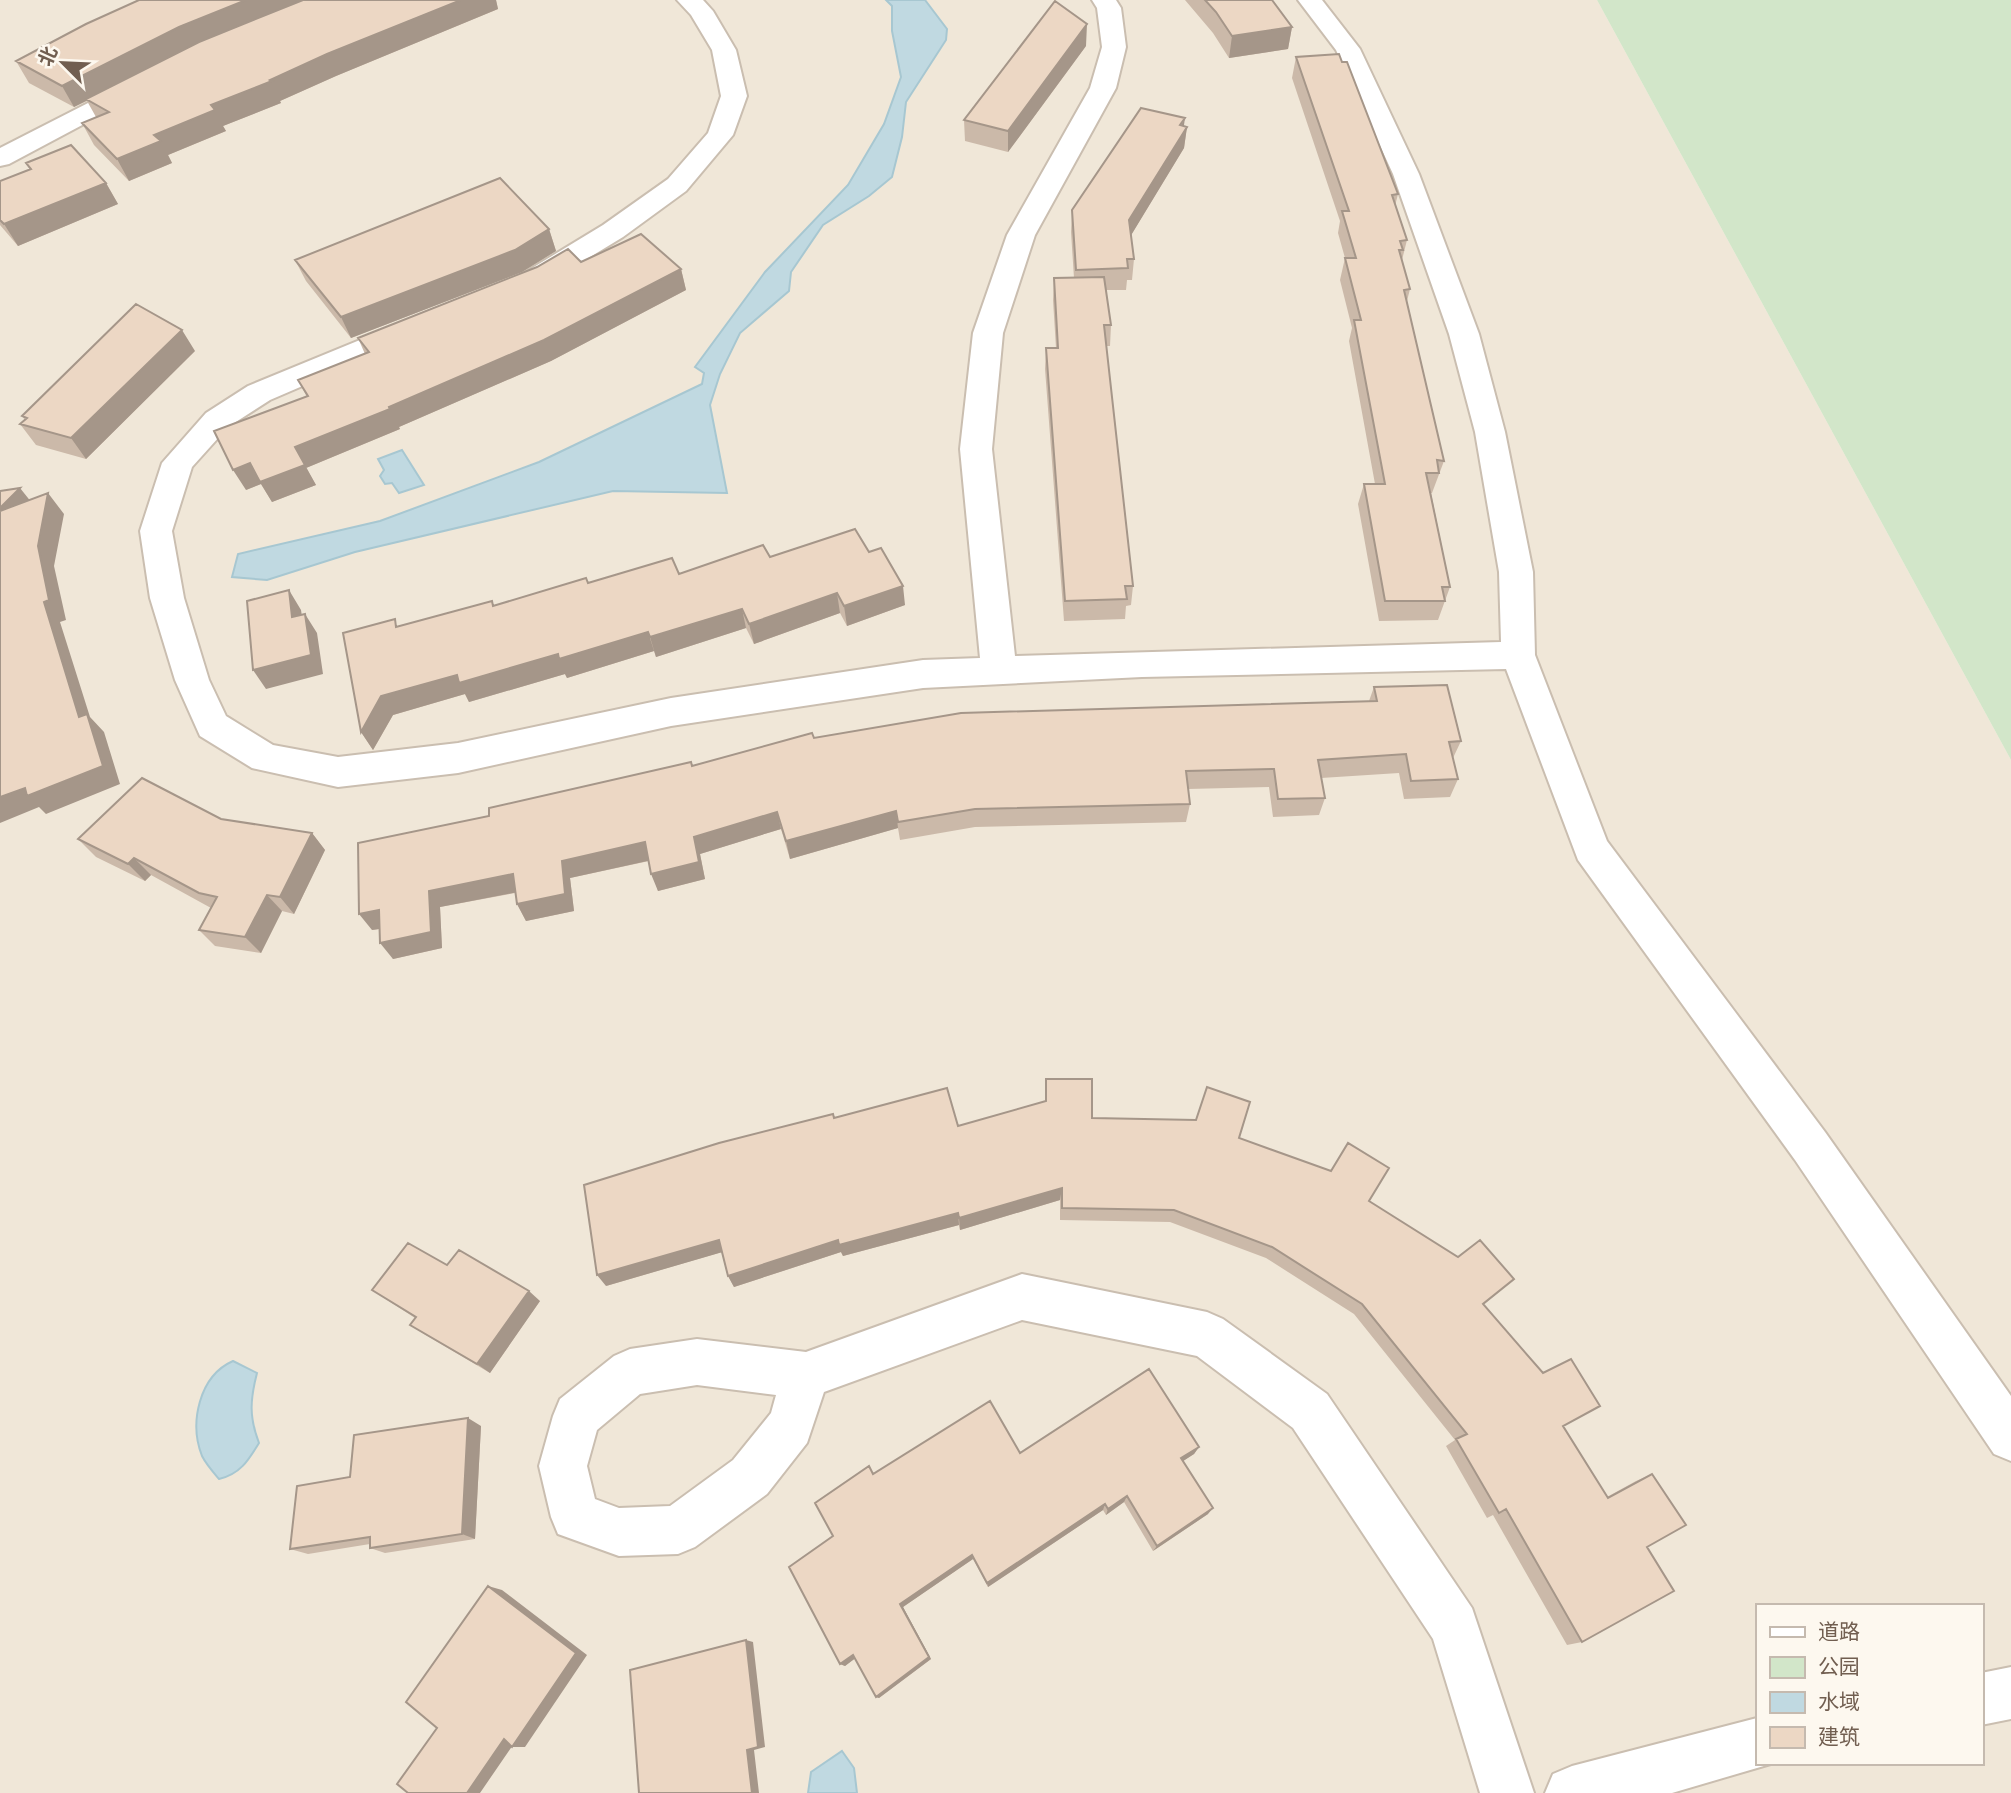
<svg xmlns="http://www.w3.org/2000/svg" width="2011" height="1793" font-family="Cabin,'Noto Sans SC',sans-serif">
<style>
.residential{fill:#f0e7d8;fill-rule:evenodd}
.green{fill:#d2e6c9}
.water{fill:#c0d9e1;stroke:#a7c7d1;stroke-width:2}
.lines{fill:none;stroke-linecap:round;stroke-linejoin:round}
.street-casing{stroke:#cabeb0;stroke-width:4}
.street{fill:#fff;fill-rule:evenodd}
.wall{fill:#cbb9a9}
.shaded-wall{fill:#a59689}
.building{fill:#ecd7c4;stroke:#a59689;stroke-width:2}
</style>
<rect width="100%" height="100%" fill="#faf5e9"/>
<!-- residential -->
<path class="residential" d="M0 0H1597L2011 760V1793H0ZM1757 1606H1981V1763H1757Z"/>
<!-- green -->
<path class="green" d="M1597 0H2011V760Z"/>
<!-- water -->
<path class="water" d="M886 0H925L947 29 946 40 906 102 902 137 892 177 869 196 823 225 791 272 789 291 740 333 720 374 710 405 727 493 613 491 355 552 267 580 232 577 238 554 380 521 539 462 702 384 704 373 695 367 765 272 848 185 884 124 901 77 892 31V6Z
M402 450 424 485 399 493 392 483 385 484 380 476 384 470 378 459Z
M233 1361 257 1373C250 1400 249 1417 259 1443 248 1461 240 1474 219 1479 213 1472 206 1464 202 1456 189 1423 199 1376 233 1361Z
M842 1751 854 1768 857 1793H808L811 1772Z"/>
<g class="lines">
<defs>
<path id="street" d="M677 0H703L713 11 736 50 747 96 733 135 686 191 623 237 539 288 529 291 519 288 515 282 519 276 603 225 668 179 708 133 721 96 712 50 691 15Z
M1092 0H1116L1121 8 1126 47 1116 88 1035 235 1003 333 992 449 1015 656 1501 642 1499 572 1475 432 1449 334 1393 174 1336 50 1298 0H1322L1360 49 1419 174 1479 334 1505 432 1533 572 1535 655 1607 841 1825 1132 2011 1396V1461L1994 1454 1795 1160 1578 860 1506 669 1142 677 923 688 671 726 458 773 338 787 252 768 200 736 175 680 150 598 140 531 162 463 206 413 248 386 411 319 421 321 426 328 421 335 270 400 228 427 192 467 172 531 184 598 209 680 226 716 273 745 338 757 458 743 671 698 923 660 980 658 960 449 973 333 1007 235 1090 88 1102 47 1097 8Z
M137 78 146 81 150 86 146 91 9 164 0 166V148Z
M1022 1274 1207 1312 1223 1319 1327 1394 1472 1608 1534 1793H1480L1433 1639 1293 1428 1197 1356 1022 1320 824 1392 807 1443 767 1494 695 1547 678 1554 619 1556 558 1534 551 1517 539 1466 553 1416 560 1399 614 1356 630 1349 697 1339 806 1352ZM697 1385 776 1395 771 1413 733 1460 670 1506 619 1508 595 1499 587 1466 597 1430 640 1394Z
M2011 1667V1719L1981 1725V1673Z
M1757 1718V1763H1774L1672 1793H1545L1553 1774 1572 1766Z"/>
</defs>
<!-- street casing -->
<use href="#street" class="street-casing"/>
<!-- street -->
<use href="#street" class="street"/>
</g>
<!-- wall -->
<path class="wall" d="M139 0H496L498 9 336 76 280 101 281 103 223 126 226 131 168 155 172 163 129 181 94 145 82 123 96 117 87 101 74 107 29 83 16 61Z
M1185 0H1272L1292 27 1288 49 1229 58 1213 33Z
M1086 46 1008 152 965 141 964 120Z
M1296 57 1342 62 1398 194 1395 206 1407 240 1402 260 1410 289 1407 301 1444 461 1432 493H1431L1450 587 1438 620 1379 621 1358 504 1364 484H1375L1349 341 1352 328 1340 280 1345 258 1338 233 1340 221 1292 78Z
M1184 126 1187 127 1184 148 1131 235 1134 259 1132 280H1127L1126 290H1106L1111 325 1110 346H1106L1133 586 1131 605 1126 606 1125 619 1064 621 1045 369 1046 348H1056L1053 300 1054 278H1074L1071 232 1072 210Z
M26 163 106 183 118 204 18 246 0 225V181L30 170Z
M549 229 556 251 522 272 351 338 306 281 295 260Z
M581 262 681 269 686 290 551 361 399 427 400 429 306 468 316 485 272 502 261 484 246 490 307 397 298 380 365 354 358 338Z
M195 351 86 459 36 445 20 424 25 420 22 416Z
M869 552 905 605 847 626 840 613 754 644 746 628 656 657 654 651 567 678 565 674 469 702 465 694 393 715 373 750 361 732 399 627 492 601 494 606 588 583 679 574 770 557Z
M1374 687 1461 741 1453 758 1458 779 1450 797 1404 799 1399 773 1321 778 1325 798 1319 815 1273 817 1269 787 1188 789 1190 804 1186 822 975 827 900 840 898 828 790 859 781 829 700 854 705 879 658 891 649 861 570 878 574 911 526 921 517 904 515 893 440 907 442 948 393 959 380 929 372 930 489 816 692 766 814 738 1369 701Z
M221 819 312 833 325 850 294 914 282 911 261 953 215 946 199 930 211 908 151 875 145 881 96 857 78 839Z
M1046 1079 1092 1118 1239 1138 1369 1201 1458 1257 1514 1279 1483 1305 1563 1426 1607 1497 1636 1481 1652 1474 1647 1547 1582 1642 1567 1645 1493 1515 1487 1518 1446 1446 1455 1440 1354 1314 1266 1258 1170 1222 1060 1220V1200L960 1230 959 1225 843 1256 841 1252 734 1287 728 1276 722 1252 606 1286 834 1118 958 1126 1045 1101Z
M372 1290 540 1301 490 1373 424 1334 410 1325 415 1318Z
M481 1426 475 1539 385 1553 370 1548V1544L308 1554 290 1549 350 1477Z
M1199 1447 1194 1454 1183 1461 1208 1514 1153 1551 1124 1502 1106 1515 1103 1510 988 1587 973 1559 903 1607 931 1659 879 1698 876 1697 855 1658 845 1666 840 1664 833 1536 873 1474 1020 1453Z"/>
<!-- shaded-wall -->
<path class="shaded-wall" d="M246 0H308L189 49 74 107 62 86 179 27Z
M461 0H496L498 9 336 76 280 101 281 103 223 126 226 131 168 155 172 163 129 181 117 159 154 135 211 105 327 54Z
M1087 24 1086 46 1008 152V131Z
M1292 27 1288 49 1229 58 1232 36Z
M1185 118 1183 132 1187 127 1184 148 1127 242 1129 220Z
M106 183 118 204 18 246 4 224Z
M549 229 556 251 522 272 351 338 341 317Z
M681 269 686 290 551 361 399 427 400 429 306 468 295 447 389 407Z
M182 330 195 351 86 459 71 438Z
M250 463 305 465 316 485 272 502 261 484 246 490 233 470Z
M20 488 36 508 0 521V508Z
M48 493 64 514 54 566 66 620 60 622 90 717 104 732 120 784 46 814 39 807 0 823V797L79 717 44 602 38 546Z
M903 586 905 605 847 626 844 606Z
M289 590 301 610 305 636 292 617Z
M837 593 840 613 754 644 749 624Z
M742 609 746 628 656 657 650 637Z
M305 614 317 633 323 674 266 689 253 670Z
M648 632 654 651 567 678 565 674 469 702 465 694 393 715 373 750 361 732 381 696 457 675 558 654Z
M896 811 898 828 790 859 786 841Z
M777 812 781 829 700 854 705 879 658 891 651 874 694 837Z
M312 833 325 850 294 914 280 897Z
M645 842 652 860 570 878 574 911 526 921 517 904 562 861Z
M134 858 151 875 145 881 128 864Z
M513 874 523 891 440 907 442 948 393 959 380 943 429 891Z
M267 895 282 911 261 953 245 937Z
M379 910 392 927 372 930 359 914Z
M1062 1188 1060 1200 960 1230 959 1218Z
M958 1213 959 1225 843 1256 841 1252 734 1287 728 1276 838 1240Z
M719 1240 726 1251 606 1286 597 1275Z
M529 1291 540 1301 490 1373 477 1364Z
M468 1418 481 1426 475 1539 462 1534Z
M1199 1447 1194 1454 1177 1465 1181 1458Z
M1127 1496 1124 1502 1106 1515 1108 1509Z
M1105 1504 1103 1510 988 1587 987 1583Z
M1213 1508 1208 1514 1153 1551 1157 1546Z
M972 1555 973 1559 903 1607 931 1659 879 1698 876 1697 900 1604Z
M488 1586 502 1590 587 1655 525 1747H512Z
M746 1640 753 1642 765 1747 754 1750 759 1793H752L747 1750Z
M853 1655 857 1657 845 1666 840 1664Z
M504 1739H517L480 1793H467Z"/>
<!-- building -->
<path class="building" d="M139 0H246L179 27 62 86 16 61 86 24Z
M303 0H461L327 54 270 80 272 81 211 105 215 110 154 135 161 141 117 159 82 123 109 112 86 99 199 42Z
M1205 0H1272L1292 27 1232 36 1216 12Z
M1055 1 1087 24 1008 131 964 120Z
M1339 54 1342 62H1347L1398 194 1392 195 1407 240 1400 241 1403 250H1399L1410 289 1404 290 1444 461 1437 460 1439 473H1426L1450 587H1442L1445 601H1385L1364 484H1385L1354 320H1361L1345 258H1356L1342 211H1349L1296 57Z
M1141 108 1185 118 1180 125 1187 127 1129 220 1134 259H1127L1128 268 1076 270 1072 210Z
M71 145 106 183 4 224 0 220V181L31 169 26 163Z
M500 178 549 229 515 250 341 317 295 260Z
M641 234 681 269 544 340 389 407 390 409 295 447 305 465 260 482 250 463 233 470 214 431 308 396 298 380 369 352 358 338 537 267 568 249 581 262Z
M1104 277 1111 325H1104L1133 586H1125L1127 599 1065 601 1046 348H1058L1054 278Z
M136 304 182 330 71 438 20 424 27 418 22 416Z
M20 488 0 508V491Z
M48 493 38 546 49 600 44 602 79 717 87 714 103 766 27 796 25 788 0 797V511Z
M855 529 869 552 881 548 903 586 844 606 837 593 749 624 742 609 650 637 648 632 559 659 558 654 459 683 457 675 381 696 361 732 343 633 395 619 396 627 492 601 493 606 586 578 588 583 672 558 679 574 763 545 770 557Z
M289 590 292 617 305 614 311 655 253 670 247 601Z
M1447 685 1461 741 1449 742 1458 779 1411 781 1406 754 1318 760 1325 798 1278 799 1274 769 1186 771 1190 804 975 809 898 822 896 811 786 841 777 812 694 837 699 862 651 874 645 842 562 861 565 894 517 904 513 874 429 891 431 932 380 943 379 910 359 914 358 843 489 816V808L691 762 692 766 812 733 814 738 961 713 1377 701 1374 687Z
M142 778 221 819 312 833 280 897 267 895 245 937 199 930 217 897 199 893 134 858 128 864 78 839Z
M1046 1079H1092V1118L1196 1120 1207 1087 1250 1102 1239 1138 1331 1171 1348 1143 1389 1168 1369 1201 1458 1257 1480 1240 1514 1279 1483 1304 1543 1373 1571 1359 1600 1406 1563 1426 1608 1498 1652 1474 1686 1525 1647 1547 1674 1591 1582 1642 1506 1509 1499 1513 1456 1439 1467 1434 1362 1304 1272 1247 1174 1210 1062 1208V1188L959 1218 958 1213 839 1245 838 1240 728 1276 719 1240 597 1275 584 1185 719 1143 833 1114 834 1118 947 1088 958 1126 1046 1101Z
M408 1243 447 1265 459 1250 529 1291 477 1364 410 1325 416 1317 372 1290Z
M1149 1369 1199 1447 1181 1458 1213 1508 1157 1546 1127 1496 1108 1509 1105 1504 987 1583 972 1555 900 1604 929 1657 876 1697 853 1655 840 1664 789 1567 833 1536 815 1503 869 1466 873 1474 990 1401 1020 1453Z
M468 1418 462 1534 370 1548V1537L290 1549 297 1486 350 1477 354 1435Z
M488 1586 576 1653 512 1747 504 1739 467 1793H408L397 1784 437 1728 406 1702Z
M746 1640 758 1747 747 1750 752 1793H639L630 1670Z"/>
<!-- legend -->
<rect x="1756" y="1604" width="228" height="161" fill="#fdf8ef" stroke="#c5baaf" stroke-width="2"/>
<rect x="1770" y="1627" width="35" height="10" fill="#ffffff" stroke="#c5baaf" stroke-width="2"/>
<text x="1818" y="1639" font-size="21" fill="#715e50">道路</text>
<rect x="1770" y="1657" width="35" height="21" fill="#d2e6c9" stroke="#c5baaf" stroke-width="2"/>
<text x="1818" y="1674" font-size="21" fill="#715e50">公园</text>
<rect x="1770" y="1692" width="35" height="21" fill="#c0d9e1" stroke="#c5baaf" stroke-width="2"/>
<text x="1818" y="1709" font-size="21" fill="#715e50">水域</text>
<rect x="1770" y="1727" width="35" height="21" fill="#ecd7c4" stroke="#c5baaf" stroke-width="2"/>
<text x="1818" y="1744" font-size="21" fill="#715e50">建筑</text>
<!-- north arrow -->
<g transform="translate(63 63) rotate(294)" stroke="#fdf8ef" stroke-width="5" paint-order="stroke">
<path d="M0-5L12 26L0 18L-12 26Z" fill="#715e50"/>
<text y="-10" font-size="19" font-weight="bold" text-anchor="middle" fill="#715e50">北</text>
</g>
</svg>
